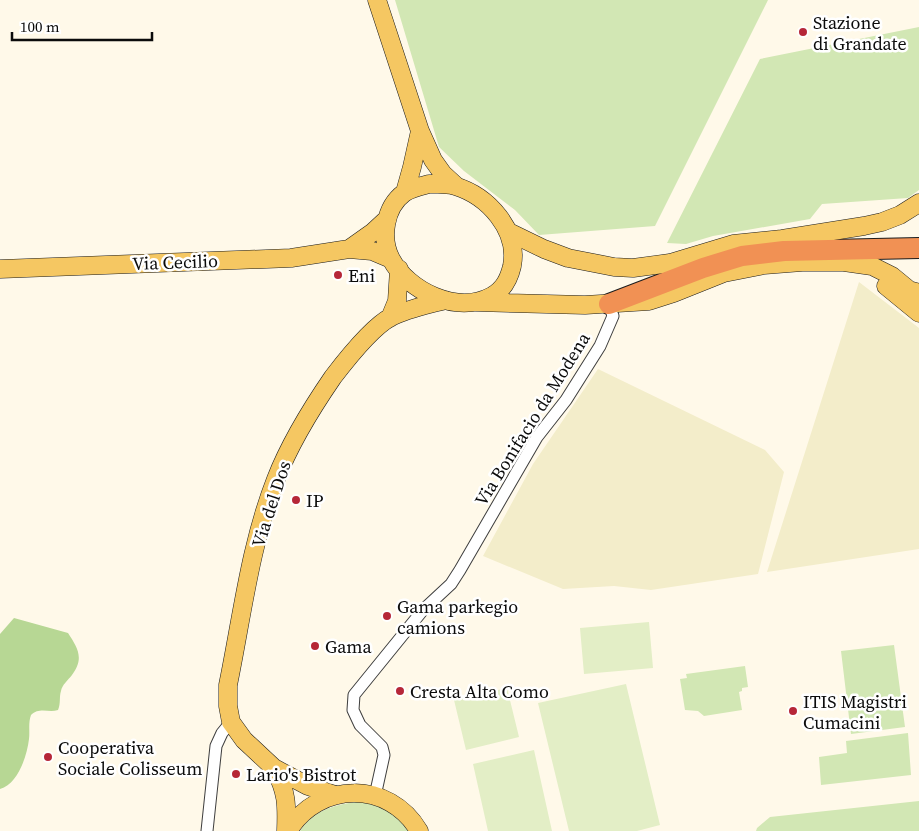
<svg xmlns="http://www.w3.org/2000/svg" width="919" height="831" font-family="'Source Serif 4',serif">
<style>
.farmland{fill:#f3edca}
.green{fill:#d2e7b4}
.forest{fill:#b7d794}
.pitch{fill:#e3eec6}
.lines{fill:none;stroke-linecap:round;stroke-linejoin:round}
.minor-casing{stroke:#3e3e3e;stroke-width:13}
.primary-casing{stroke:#1c1c1c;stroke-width:19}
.motorway-casing{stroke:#1c1c1c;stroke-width:22}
.minor{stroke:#fff;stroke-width:11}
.primary{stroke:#f5c762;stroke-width:18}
.motorway{stroke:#f19154;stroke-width:20}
.poi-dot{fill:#b62738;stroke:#fff;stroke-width:2}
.labels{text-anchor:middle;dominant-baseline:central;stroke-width:5;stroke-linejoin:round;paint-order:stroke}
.poi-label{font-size:18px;fill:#0b0b0b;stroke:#fff;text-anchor:start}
.street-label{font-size:18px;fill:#0b0b0b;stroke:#fff}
</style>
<rect width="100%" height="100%" fill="#fff9e9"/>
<!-- farmland -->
<path class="farmland" d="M859 282 919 328V549L767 572Z
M598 369 765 450 784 472 758 574 651 590 614 586 563 589 483 556 533 464Z"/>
<!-- green -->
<path class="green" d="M395 0H768L655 226 539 235 515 210 464 171 439 147Z
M919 27V190L908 198 822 204 810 219 713 236 686 244 667 243 760 59Z
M894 645 905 727 851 734 841 651Z
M745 666 748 687 742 688V691L739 692 742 710 704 716 698 711 685 710 680 679 687 678 686 674Z
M908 733 911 775 821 785 819 757 847 753 846 741Z
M919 801V831H756L757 828 770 817Z
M356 802C381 804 394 813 411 831H300C313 811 333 805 356 802Z"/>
<!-- forest -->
<path class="forest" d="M14 618 68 633C77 647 85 658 72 675 68 680 62 685 61 691 59 697 61 703 58 710 49 713 39 707 31 715 28 723 30 731 29 739 27 756 18 784 0 789V634Z"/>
<!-- pitch -->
<path class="pitch" d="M649 622 653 668 584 674 580 628Z
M626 684 660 825 637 831H569L538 703Z
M507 688 519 737 466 750 454 700Z
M534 750 552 831H488L473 764Z"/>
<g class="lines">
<defs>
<path id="minor" d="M375 796 384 755 382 747 360 725 353 710 354 695 423 610 451 584 460 570 537 437 566 400 600 346 613 316 609 304
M207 831 216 746 222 733 231 722"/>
<path id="primary" d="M377 0 420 131 433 160 443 174 455 185
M429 184C438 184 447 183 455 186 488 196 519 230 512 266 509 279 504 289 492 296 457 315 408 291 391 259 380 238 385 207 404 193 411 188 421 186 429 184Z
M405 192 412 167 420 131
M509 232 544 249 568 258 614 267 633 268 670 263 733 244 782 239 864 226 882 222 900 215 919 203
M349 249 373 232 387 219
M0 269 291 258 349 249 372 251 391 259
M886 286 919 313
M476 302 585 305 649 301 674 293 724 273 764 265 802 262H844L872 266 892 276 909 290 919 293
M390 318 397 301 399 269
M274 768C287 791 287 805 286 831
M335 795 308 786 274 768 244 740 231 722 228 706V685C242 617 250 545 276 479 290 443 311 409 333 377 346 360 372 327 391 317 407 309 427 305 445 300
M288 831C319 781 389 780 419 831"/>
<path id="motorway" d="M609 304 703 268 742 256 784 251 919 248"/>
</defs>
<!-- minor casing -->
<use href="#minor" class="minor-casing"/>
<!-- primary casing -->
<use href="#primary" class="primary-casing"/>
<!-- motorway casing -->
<use href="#motorway" class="motorway-casing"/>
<!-- minor -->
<use href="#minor" class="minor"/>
<!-- primary -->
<use href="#primary" class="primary"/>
<!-- motorway -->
<use href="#motorway" class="motorway"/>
</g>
<!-- markers -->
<g class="poi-dot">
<circle cx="803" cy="32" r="5"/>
<circle cx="338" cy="275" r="5"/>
<circle cx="296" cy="500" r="5"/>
<circle cx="387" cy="616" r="5"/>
<circle cx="315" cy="646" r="5"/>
<circle cx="400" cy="691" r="5"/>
<circle cx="793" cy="711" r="5"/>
<circle cx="48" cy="757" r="5"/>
<circle cx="236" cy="774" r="5"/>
</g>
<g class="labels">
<!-- poi labels -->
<g class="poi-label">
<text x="813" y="22">Stazione<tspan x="813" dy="21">di Grandate</tspan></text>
<text x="348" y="275">Eni</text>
<text x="306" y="500">IP</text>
<text x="397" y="606">Gama parkegio<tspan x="397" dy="21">camions</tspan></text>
<text x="325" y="646">Gama</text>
<text x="410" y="691">Cresta Alta Como</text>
<text x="803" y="701">ITIS Magistri<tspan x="803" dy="21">Cumacini</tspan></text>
<text x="58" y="747">Cooperativa<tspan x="58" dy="21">Sociale Colisseum</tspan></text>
<text x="246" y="774">Lario's Bistrot</text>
</g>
<!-- street labels -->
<g class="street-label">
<text transform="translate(175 262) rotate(-2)">Via Cecilio</text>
<text transform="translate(532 419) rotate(-58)">Via Bonifacio da Modena</text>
<text transform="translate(271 504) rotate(-72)">Via del Dos</text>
</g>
</g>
<!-- scale -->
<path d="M12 32v8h140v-8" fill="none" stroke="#0b0b0b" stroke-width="2.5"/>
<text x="20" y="32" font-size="15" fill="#0b0b0b" stroke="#ffffff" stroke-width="4" paint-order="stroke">100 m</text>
</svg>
